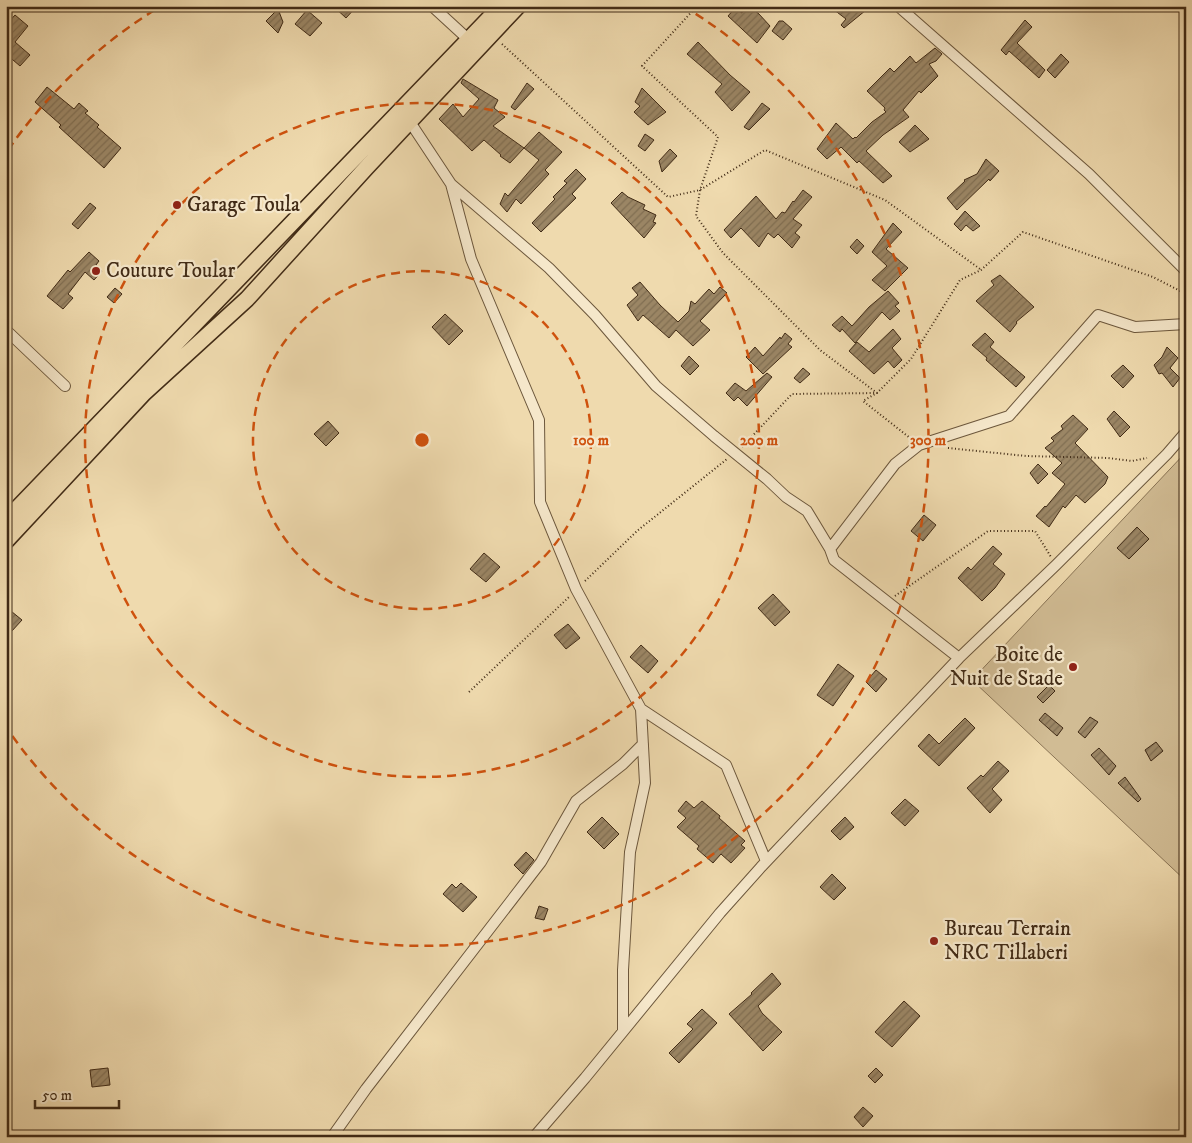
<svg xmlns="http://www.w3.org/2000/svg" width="1192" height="1143" font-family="'IM FELL DW Pica',serif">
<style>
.pitch{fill:#d1bc94;stroke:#897455}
.building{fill:url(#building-hatch);stroke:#412b16}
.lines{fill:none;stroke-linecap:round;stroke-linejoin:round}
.minor-casing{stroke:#6c573c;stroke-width:12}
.primary-casing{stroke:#412b16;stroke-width:18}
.path{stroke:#412b16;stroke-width:2;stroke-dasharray:1 2.5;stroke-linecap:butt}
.minor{stroke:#f5e7ca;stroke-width:10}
.primary{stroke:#efdaae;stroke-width:15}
.ring{fill:none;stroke:#cf520e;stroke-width:2.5;stroke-dasharray:9 6}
.poi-dot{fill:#8f2418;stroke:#f5e7ca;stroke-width:2}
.labels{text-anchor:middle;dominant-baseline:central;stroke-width:4.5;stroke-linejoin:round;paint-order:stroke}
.poi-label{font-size:21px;fill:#412b16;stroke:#f5e7ca;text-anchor:start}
.centre{fill:#cf520e;stroke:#f5e7ca;stroke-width:2.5}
.ring-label{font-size:15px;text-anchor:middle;font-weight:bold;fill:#cf520e;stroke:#f5e7ca;stroke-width:4.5;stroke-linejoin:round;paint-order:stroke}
</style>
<defs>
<pattern id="building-hatch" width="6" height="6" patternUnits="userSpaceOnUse" patternTransform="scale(1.25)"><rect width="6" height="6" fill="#9b8665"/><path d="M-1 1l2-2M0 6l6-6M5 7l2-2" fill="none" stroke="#806e52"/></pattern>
</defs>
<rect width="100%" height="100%" fill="#efdaae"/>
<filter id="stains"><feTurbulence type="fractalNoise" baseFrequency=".004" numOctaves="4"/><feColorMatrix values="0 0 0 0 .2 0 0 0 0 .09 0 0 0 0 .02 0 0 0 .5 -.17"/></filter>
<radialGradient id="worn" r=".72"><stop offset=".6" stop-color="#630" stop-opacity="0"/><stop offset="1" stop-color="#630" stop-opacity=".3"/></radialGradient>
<!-- pitch -->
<path class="pitch" d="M1186 452V881L972 680Z"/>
<!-- building -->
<path class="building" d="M333 6H357L346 18Z
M743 6H749L759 14 770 26 757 43 728 16 735 8 742 13Z
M829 6H849L853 10 856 6H871L844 28 841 25 846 19Z
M278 9 283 22 278 33 266 21Z
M307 10 322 23 310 36 295 24Z
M15 15 28 26 15 42 30 55 20 66 6 54V25Z
M1025 20 1032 27 1017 43 1045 70 1039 78 1009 51 1006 55 1001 50Z
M779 21H783L792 29 783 40 772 31Z
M698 42 730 75 750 92 732 111 715 92 722 84 687 54Z
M935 48 942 54 936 61 929 64 938 76 921 93 919 91 903 110 909 117 883 135 866 151 892 176 883 183 859 161 857 163 841 147 827 159 817 149 836 123 853 139 855 137 856 138 872 122 886 112 884 110 885 108 867 91 890 68 894 72 910 56 916 63Z
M1061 54 1069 62 1055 78 1047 70Z
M463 79 498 100 494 108 505 117 493 126 524 148 510 163 500 156 501 155 484 140 472 151 439 119 453 104 463 117 479 99 461 83Z
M527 83 534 89 515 110 511 107Z
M47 87 74 109 79 103 88 111 85 113 99 125 97 127 121 148 104 168 59 127 61 125 35 102Z
M642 88 666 112 648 125 634 112 640 106 635 102Z
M762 103 770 109 749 130 744 127Z
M915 125 929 139 910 152 899 142Z
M539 132 562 152 545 170 549 174 521 204 516 199 507 212 500 204 505 193 508 196 539 160 524 148Z
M645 134 654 140 645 151 638 146Z
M670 149 677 156 662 172 659 161Z
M986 159 999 171 990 181 989 179 957 210 947 198 965 181 964 180 977 174Z
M576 169 586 179 572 194 576 198 541 232 532 223 555 199 553 197 567 183 564 181Z
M803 190 812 197 793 219 802 225 795 233 800 237 792 248 778 234 774 238 768 233 759 247 741 228 731 238 724 230 756 196 776 219 782 212 785 213 793 201 794 202Z
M622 192 628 197 645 205 643 209 656 215 653 222 656 223 644 238 611 203Z
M90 203 96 208 78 229 72 224Z
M965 211 980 226 973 231 966 225 961 231 954 224Z
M893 223 902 232 886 249 908 268 885 291 872 280 887 266 872 252Z
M857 239 864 246 857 254 850 247Z
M89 252 99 261 96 265 102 271 94 280 85 272 68 294 73 298 63 309 47 296 68 270 70 272Z
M1000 275 1034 307 1016 322 1017 323 1010 332 976 301 994 285 991 281Z
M640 282 660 305 678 322 689 311 691 301 695 304 709 289 714 294 720 287 727 293 700 321 710 330 693 346 676 330 669 338 643 315 638 321 627 305 638 295 632 288Z
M115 288 122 294 114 303 107 297Z
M888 291 899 303 895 306 900 311 890 320 882 312 855 343 842 329 840 332 832 325 842 316 852 326 869 307Z
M445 314 463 331 449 345 432 327Z
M893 329 901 339 892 348 902 360 894 368 888 361 874 374 849 351 857 342 869 352Z
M785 333 792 339 788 344 792 347 763 374 746 357 755 347 763 356 780 337 781 339Z
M985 333 994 342 990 347 1025 377 1016 387 986 360 987 358 972 345Z
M1167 347 1178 358 1170 368 1180 378 1173 387 1162 373 1159 374 1154 365 1162 357Z
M689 356 699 366 690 375 681 366Z
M1123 365 1134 376 1123 388 1111 376Z
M803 368 810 374 800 383 794 378Z
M767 373 772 377 747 406 738 397 734 401 726 393 735 383 746 391Z
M1114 411 1130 427 1120 437 1107 419Z
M1073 415 1088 429 1075 443 1108 477 1105 484 1085 503 1076 495 1065 508 1063 506 1049 527 1036 516 1045 506 1046 507 1065 484 1052 473 1062 463 1045 448 1054 441 1051 438 1063 429 1061 426Z
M328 421 339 433 326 446 314 434Z
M1038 464 1048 474 1038 484 1030 473Z
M924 515 936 525 923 541 911 531Z
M1137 527 1149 539 1129 559 1117 548Z
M993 546 1002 554 993 564 1005 574 995 588 982 601 958 578 968 567 971 570Z
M484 553 500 567 486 582 470 569Z
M773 594 790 612 775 626 758 608Z
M6 607 22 620 11 632 6 628Z
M568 624 580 638 566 649 554 635Z
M641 645 658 661 648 673 630 657Z
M838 664 854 676 833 706 817 695Z
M876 670 887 679 876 692 866 682Z
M1049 685 1055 691 1043 703 1037 697Z
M1045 713 1063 728 1057 736 1039 720Z
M1090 717 1098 722 1085 738 1078 732Z
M965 718 975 728 939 766 918 746 929 734 939 744Z
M1156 742 1163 751 1151 761 1145 750Z
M1099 748 1116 766 1109 775 1091 755Z
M998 761 1009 771 992 789 1002 800 990 813 967 788 981 775 983 777Z
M1125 777 1141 799 1138 802 1118 783Z
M905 799 919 811 905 826 891 813Z
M686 801 694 808 702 801 720 816 719 818 745 841 741 845 745 848 731 863 721 854 713 863 697 849 699 846 677 827 686 818 678 811Z
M602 817 619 834 604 849 587 832Z
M845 817 854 827 840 840 831 831Z
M526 852 534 860 523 874 514 865Z
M832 874 846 888 834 900 820 887Z
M461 883 477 897 463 912 443 894 452 884 456 888Z
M539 906 548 909 544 920 535 918Z
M772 973 781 984 758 1006 762 1013 782 1032 763 1051 729 1014 752 994 751 993Z
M904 1001 920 1016 892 1047 875 1032Z
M702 1009 717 1023 679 1063 669 1053 693 1029 687 1024Z
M108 1068 110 1085 92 1087 90 1070Z
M876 1068 883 1075 875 1083 868 1076Z
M863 1107 873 1116 863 1127 854 1117Z"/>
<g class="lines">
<defs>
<path id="minor" d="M432 6 469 40
M898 6 1089 174 1186 271
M410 122 451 184 471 259 539 420 540 502 576 589 641 709 645 783 630 852 623 970V1031
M451 184 549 268 595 315 656 386 714 436 767 479 786 497 807 511 830 549 834 560 959 658
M6 330 65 386
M830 549 895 464 919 445 1009 416 1098 315 1135 327 1186 324
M641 709 726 765 766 861
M332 1137 366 1089 541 862 576 801 623 764 643 744
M534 1137 585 1078 720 913 761 867 959 658 1056 565 1167 454 1186 432"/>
<path id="primary" d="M6 520 501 6
M6 541 144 393 247 299 366 168 518 6"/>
</defs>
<!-- minor casing -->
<use href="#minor" class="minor-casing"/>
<!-- primary casing -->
<use href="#primary" class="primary-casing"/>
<!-- path -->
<path class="path" d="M697 6 642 66 718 137 700 190 696 216 723 253 820 350 877 393 863 401 910 438
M502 44 668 197 700 190 765 150 885 200 980 269
M742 447 792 394 877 393 911 359 960 280 981 270 1023 232 1153 277 1186 294
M948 448 1026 456 1108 458 1132 461 1147 458
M585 581 637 531 727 459
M895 596 988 531H1035L1051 557
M469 692 569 597"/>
<!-- minor -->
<use href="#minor" class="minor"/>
<!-- primary -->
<use href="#primary" class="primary"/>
</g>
<!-- distance rings -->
<g class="ring">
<circle cx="422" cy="440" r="169"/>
<circle cx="422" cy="440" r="337"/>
<path d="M8 150A506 506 0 0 1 161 6M683 6A506 506 0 1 1 8 730"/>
</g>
<!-- markers -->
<g class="poi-dot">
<circle cx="177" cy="205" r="5"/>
<circle cx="96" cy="271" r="5"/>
<circle cx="1073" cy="667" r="5"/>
<circle cx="934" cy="941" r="5"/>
</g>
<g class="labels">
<!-- poi labels -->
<g class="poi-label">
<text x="187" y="205">Garage Toula</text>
<text x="106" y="271">Couture Toular</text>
<text x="1063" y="655" text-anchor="end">Boite de<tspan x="1063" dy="24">Nuit de Stade</tspan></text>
<text x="944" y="929">Bureau Terrain<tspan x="944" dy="24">NRC Tillaberi</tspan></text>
</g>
</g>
<circle cx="422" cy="440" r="8" class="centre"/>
<g class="ring-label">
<text x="591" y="445">100 m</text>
<text x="759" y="445">200 m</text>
<text x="928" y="445">300 m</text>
</g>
<!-- margin -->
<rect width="1192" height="1143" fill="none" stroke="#efdaae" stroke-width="25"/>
<rect x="8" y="8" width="1177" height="1128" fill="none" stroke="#412b16" stroke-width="2.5"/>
<rect x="12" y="12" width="1167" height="1118" fill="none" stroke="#412b16"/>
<!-- scale -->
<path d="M35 1100v8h84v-8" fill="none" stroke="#412b16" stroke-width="2.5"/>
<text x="42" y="1100" font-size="15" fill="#412b16" stroke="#f5e7ca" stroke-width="4" paint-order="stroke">50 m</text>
<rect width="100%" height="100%" filter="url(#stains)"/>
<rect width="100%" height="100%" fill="url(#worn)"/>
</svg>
